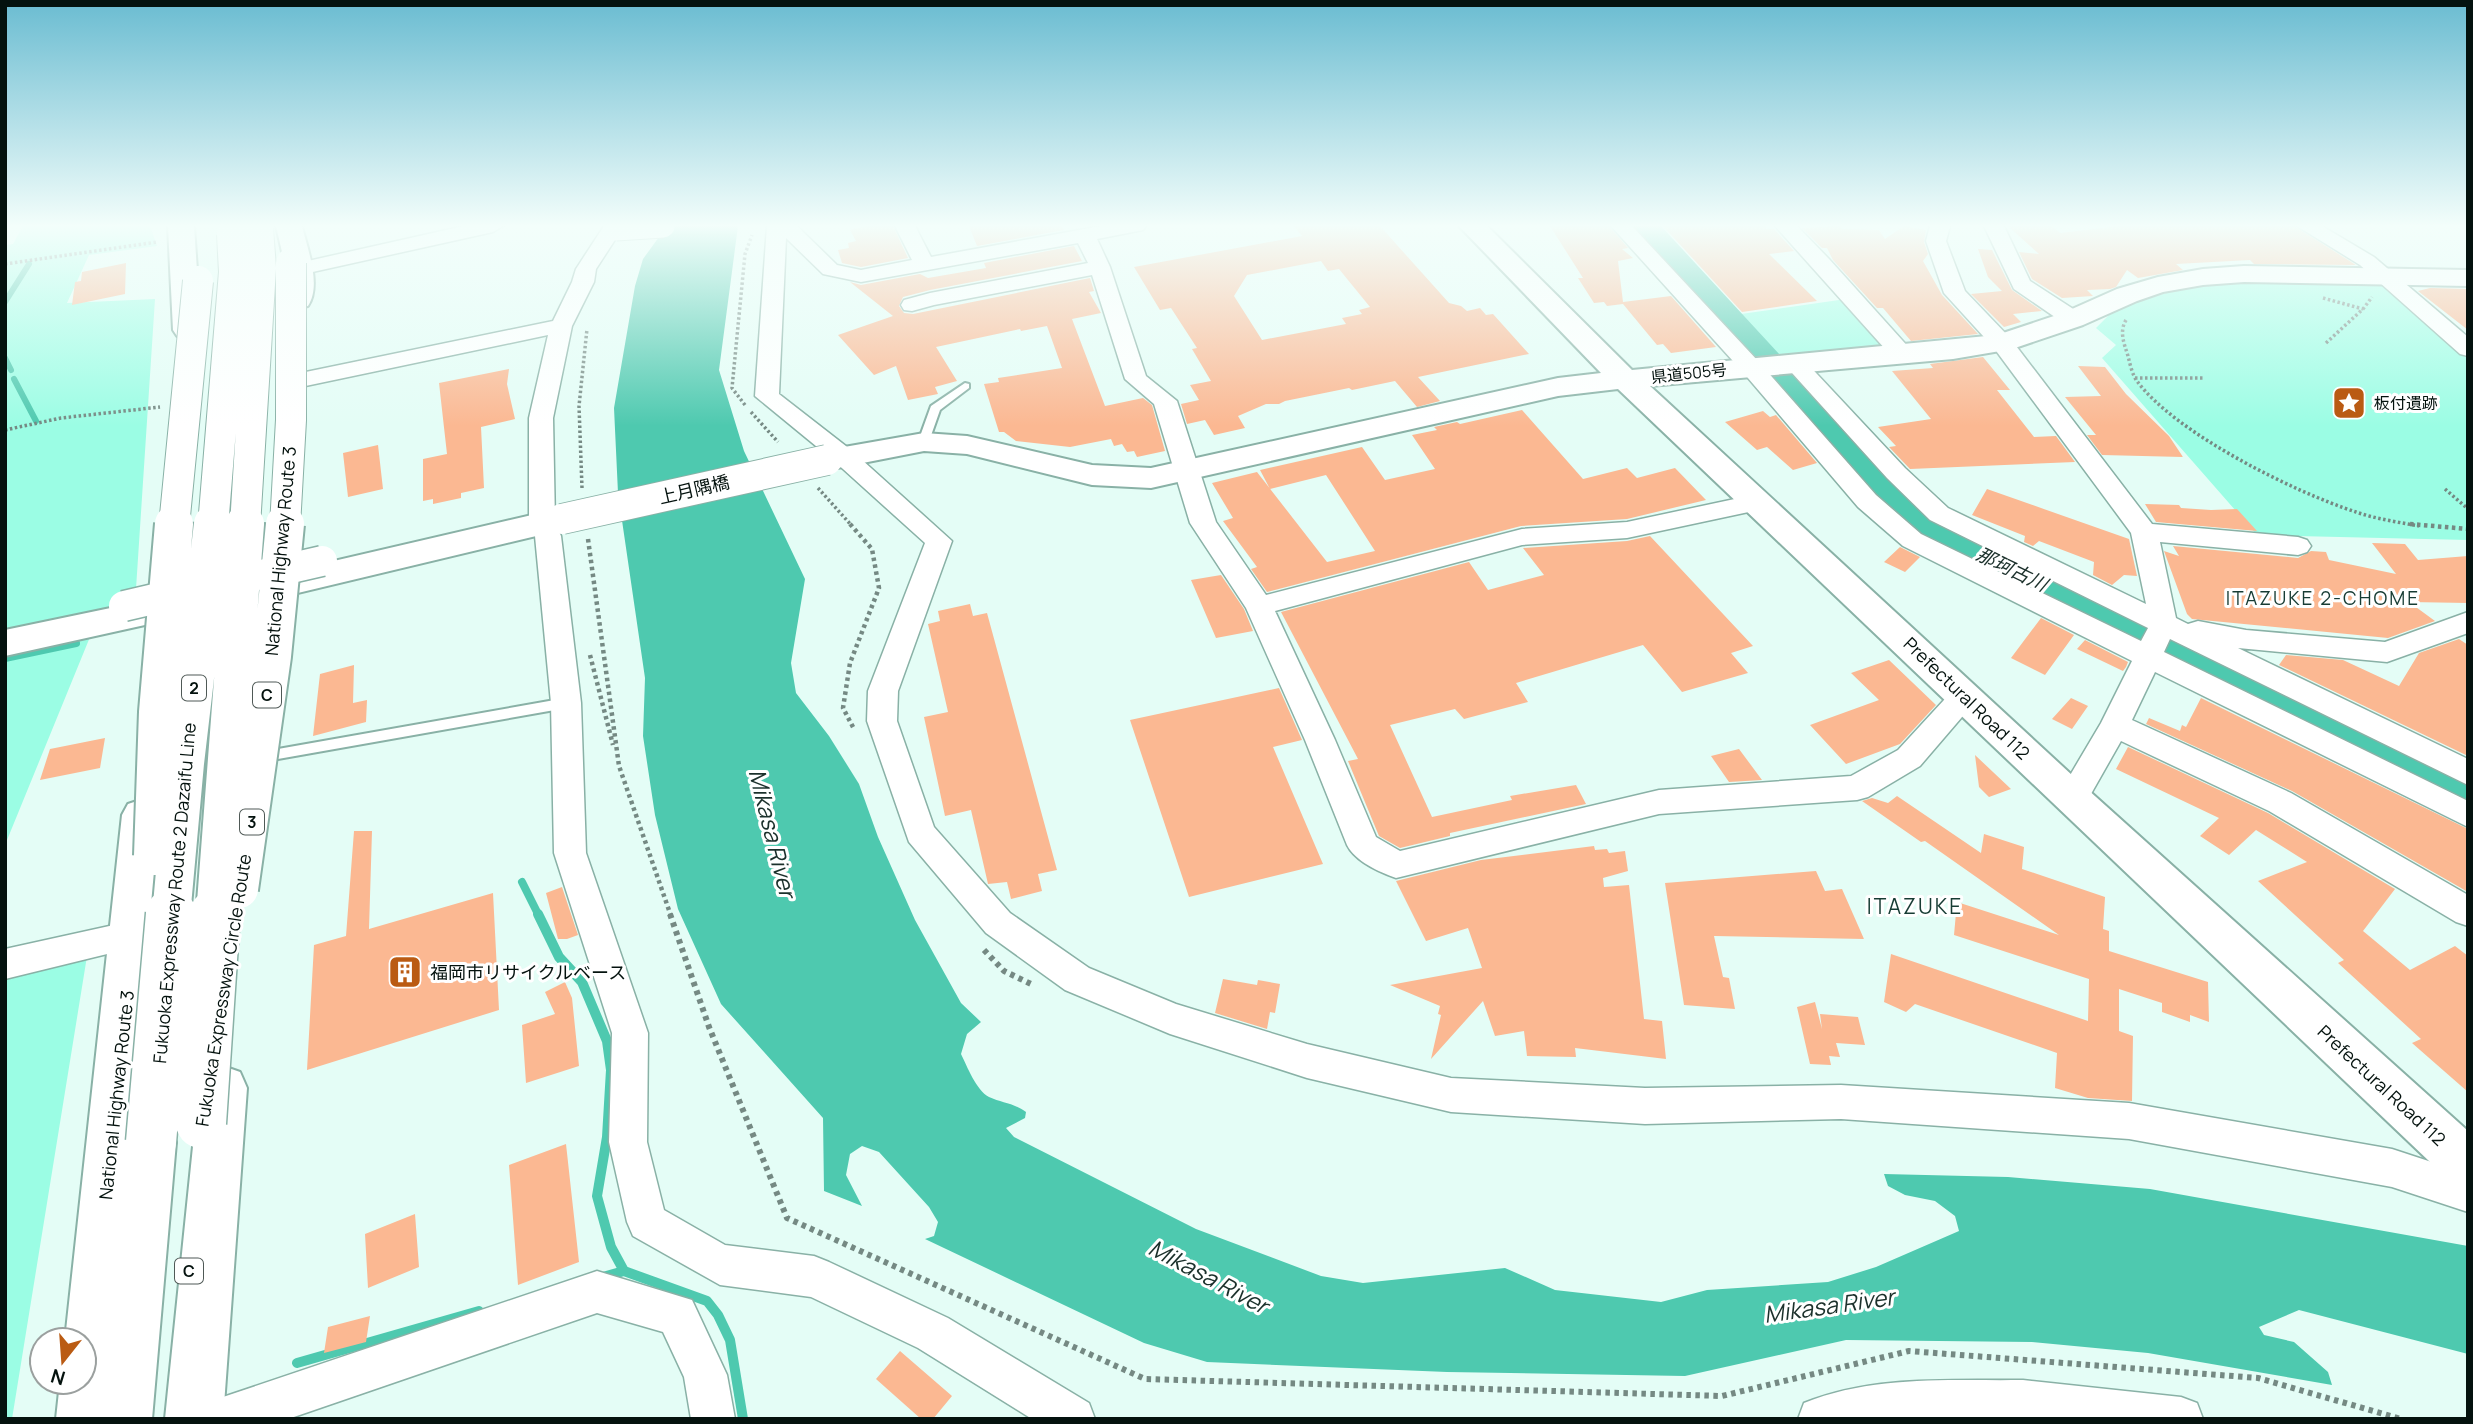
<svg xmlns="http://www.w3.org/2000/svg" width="2473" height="1424" font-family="Manrope,'Noto Sans JP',sans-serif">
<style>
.green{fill:#9bfde4}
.water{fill:#4ec9af}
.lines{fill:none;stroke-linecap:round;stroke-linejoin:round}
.stream-far2{stroke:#4ec9af;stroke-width:6}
.stream-far1{stroke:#4ec9af;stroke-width:8}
.stream{stroke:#4ec9af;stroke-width:10}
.building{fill:#fbb892;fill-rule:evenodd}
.lane-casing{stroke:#89b1a6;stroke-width:4}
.street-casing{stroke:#89b1a6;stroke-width:3}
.secondary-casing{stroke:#89b1a6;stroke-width:4}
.highway-casing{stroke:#89b1a6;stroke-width:4}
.path-far2{stroke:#758983;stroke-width:3.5;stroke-dasharray:2.5 2.5;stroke-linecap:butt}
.path-far1{stroke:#758983;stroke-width:4.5;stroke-dasharray:3.5 3.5;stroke-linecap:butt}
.path{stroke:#758983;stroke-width:6;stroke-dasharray:4.5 4.5;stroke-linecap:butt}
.lane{fill:#fff;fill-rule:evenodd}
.street{fill:#fff;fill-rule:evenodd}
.secondary{fill:#fff;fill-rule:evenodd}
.highway{fill:#fff;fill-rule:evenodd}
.street-bridge-far1-casing{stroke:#89b1a6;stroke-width:25;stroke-linecap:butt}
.street-bridge-casing{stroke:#89b1a6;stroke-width:33;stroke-linecap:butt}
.secondary-bridge-casing{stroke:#89b1a6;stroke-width:32;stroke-linecap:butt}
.highway-bridge-far2-casing{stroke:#89b1a6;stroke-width:32;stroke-linecap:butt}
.highway-bridge-far1-casing{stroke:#89b1a6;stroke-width:42;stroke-linecap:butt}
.highway-bridge-casing{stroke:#89b1a6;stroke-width:53;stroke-linecap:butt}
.street-bridge-far1{stroke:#fff;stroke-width:23}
.street-bridge{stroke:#fff;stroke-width:30}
.secondary-bridge{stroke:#fff;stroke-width:30}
.highway-bridge-far2{stroke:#fff;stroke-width:30}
.highway-bridge-far1{stroke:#fff;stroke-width:38}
.highway-bridge{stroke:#fff;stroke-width:50}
.labels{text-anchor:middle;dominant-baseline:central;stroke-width:6;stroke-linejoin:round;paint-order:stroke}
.far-street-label{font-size:16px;fill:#04120e;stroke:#fff}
.far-poi-label{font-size:16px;fill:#04120e;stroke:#fff;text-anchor:start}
.shield{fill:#fff;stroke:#4f5956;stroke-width:2}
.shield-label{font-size:16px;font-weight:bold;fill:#04120e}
.street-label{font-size:18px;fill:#04120e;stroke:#fff}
.poi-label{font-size:18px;fill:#04120e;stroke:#fff;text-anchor:start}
.water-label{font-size:19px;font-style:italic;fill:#1b302b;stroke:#fff}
.neighbourhood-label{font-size:19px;letter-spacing:2px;fill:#173c34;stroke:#fff}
.quarter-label{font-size:21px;letter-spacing:2px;fill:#173c34;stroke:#fff}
.near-water-label{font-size:23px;font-style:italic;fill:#1b302b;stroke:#fff}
</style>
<rect width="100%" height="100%" fill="#e4fdf6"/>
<!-- green -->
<path class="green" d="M23 226H150L157 246 89 255 67 303 155 299 135 604 5 632V245L13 244Z
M2233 281 2373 283 2387 287 2468 353V540L2257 535 2102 358 2116 345 2096 328 2116 308 2193 285Z
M1846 299 1886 347 1883 350 1777 356 1741 314Z
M90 637 5 845V655Z
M88 950 12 1419H5V969Z"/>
<!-- water -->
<path class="water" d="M667 226H738L719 370 744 451 805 579 791 663 796 693 829 736 859 784 878 837 915 920 961 1003 981 1022 967 1034 961 1054C967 1066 976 1090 989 1097 1002 1103 1014 1103 1026 1112L1025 1118 1006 1128 1014 1137 1196 1229 1321 1276 1363 1283 1505 1268 1555 1290 1661 1302 1707 1290 1828 1282 1876 1267 1959 1231 1955 1216 1935 1201 1905 1195 1888 1186 1884 1174 2008 1177 2150 1189 2468 1246V1354L2299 1310 2259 1327 2264 1335 2294 1342 2328 1372 2332 1385 2148 1353 2032 1342 1846 1340 1685 1376 1447 1372 1207 1362 1144 1343 925 1239 934 1236 938 1222 929 1207 879 1152 862 1146 850 1154 846 1175 862 1206 824 1191 823 1118 721 1004 678 909 655 815 643 736 645 678 618 493 614 408 635 286 643 259Z
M1629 226H1661L1921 508 2468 777V808L1911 530 1890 517Z"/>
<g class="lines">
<!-- stream-far2 -->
<path class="stream-far2" d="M5 302 29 264
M5 358 11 370
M14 379 36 421"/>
<!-- stream-far1 -->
<path class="stream-far1" d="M5 658 76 643
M522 882 539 916"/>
<!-- stream -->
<path class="stream" d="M538 914 559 957 582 982 607 1041 611 1070 607 1137 597 1196 611 1247 624 1271
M603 1277 624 1271 707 1301 718 1315 730 1340 743 1419
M297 1363 479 1311"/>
</g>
<!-- building -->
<path class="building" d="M867 226H893L908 258 861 267 842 263 838 250 849 248 848 243 856 241 850 230Z
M969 226H1062L1064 230 977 246Z
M1294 226H1380L1449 303 1461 306 1467 311 1480 308 1486 315 1493 314 1529 354 1418 377 1440 401 1417 407 1395 381 1352 390 1349 388 1285 401 1279 404H1266L1238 416 1245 428 1214 435 1205 420 1187 424 1181 404 1199 400 1190 385 1211 381 1192 349 1197 348 1171 308 1160 310 1134 267 1302 236ZM1321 261 1328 271 1339 269 1370 307 1359 310 1362 314 1342 318 1346 324 1262 340 1234 296 1247 275Z
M1550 226H1609L1628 248 1622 249 1633 258 1618 261 1623 302 1671 296 1716 347 1671 353 1663 344 1657 345 1623 304 1607 306 1604 302 1594 303 1578 278H1583Z
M1663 226H1766V229H1774L1794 251 1769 254 1817 301 1742 312Z
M1840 226 1842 229 1879 230 1885 239 1904 226 1926 230 1924 242 1928 254 1923 261 1942 295 1978 334 1911 341 1883 308H1877L1833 260 1827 248H1822L1802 228Z
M2008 226H2052L2060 233 2119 226H2294L2356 265 2254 264 2250 260 2176 264 2183 270 2138 278 2127 270 2116 287 2110 289 2087 290 2093 296 2062 298 2032 279 2019 252 2039 254Z
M1074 246 1082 261 930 290 903 297 899 306 904 313 913 314 1090 278 1094 291 1089 292 1101 313 1072 319 1105 406 1143 398 1152 405 1165 451 1137 457 1134 451 1127 452 1122 444 1114 446 1111 439 1070 447 1016 441 1004 432H999L984 384 999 382 998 378 1062 368 1047 326 1021 331 1020 329 936 347 957 381 935 387 938 394 908 400 896 366 874 375 838 335 893 316 850 282 861 285 920 274 928 278 986 268 984 263Z
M1978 249 1992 250 2012 290 2042 311 2013 314 2021 322 2004 327 1971 294 2002 291 1988 277Z
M126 263 125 294 72 305 75 282 81 281 82 272Z
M2430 288 2468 289V330L2418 291Z
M1983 357 2010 390H1997L2034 437 2056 436 2075 462 1910 469 1889 447 1896 446 1878 427 1931 419 1892 371 1933 368 1930 364Z
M2078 366 2105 367 2126 394 2169 436 2183 457 2102 455 2087 435H2096L2065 397 2101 396Z
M509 369 507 384 515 419 481 427 484 488 461 493V498L433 504V499L423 501V459L447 454 439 383Z
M1522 410 1583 479 1627 468 1637 478 1675 468 1706 500 1627 519 1521 526 1267 592 1251 569 1257 567 1223 521 1233 518 1212 483 1257 472 1327 562 1375 551 1326 475 1270 489 1260 470 1362 447 1385 480 1435 469 1412 435 1437 430 1434 427 1457 422 1460 424Z
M1763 411 1770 417 1776 415 1817 463 1793 470 1767 447 1757 450 1725 422Z
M378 445 383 489 348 497 343 453Z
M1987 489 2129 539 2137 576 2124 575 2112 585 2093 575 2094 562 2039 541 2033 546 2024 542 2025 536 1972 515Z
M2145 504 2179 505 2181 508 2211 510 2237 509 2257 531 2156 522Z
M1650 536 1753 646 1731 653 1748 673 1682 692 1643 645 1516 683 1528 702 1464 719 1455 709 1390 725 1432 817 1512 800 1510 796 1576 785 1586 804 1450 833V836L1400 848 1379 836 1348 761 1358 759 1281 612 1469 562 1488 590 1544 575 1523 548 1627 541Z
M2372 543 2405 544 2418 560 2468 556V603L2409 602 2435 621 2388 638 2192 619 2187 614 2164 551 2179 556 2173 546 2298 558 2311 551 2326 552 2329 560 2396 574Z
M1900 547 1920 557 1905 572 1884 562Z
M1221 575 1244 609 1253 631 1216 638 1191 580Z
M970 604 973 616 987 613 1057 870 1038 874 1042 891 1011 899 1007 882 988 884 971 810 945 816 924 717 948 712 928 624 940 621 938 611Z
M2041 618 2074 635 2045 675 2011 658Z
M2459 639 2468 645V756L2279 665 2286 655 2343 660 2399 686 2419 653Z
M2085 640 2128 662 2126 667 2123 671 2077 649Z
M1889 660 1936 705 1900 744 1846 764 1810 725 1879 700 1851 673Z
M354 665 353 703 367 700 366 722 313 736 320 674Z
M1279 688 1302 740 1273 747 1323 864 1189 897 1130 720Z
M2071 698 2088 706 2072 729 2052 719Z
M2201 698 2468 829V892L2292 791 2146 724 2149 718 2180 731 2182 725 2186 727Z
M105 738 100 768 40 780 50 749Z
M2128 747 2268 813 2395 889 2363 931 2410 970 2455 946 2468 956V1092L2412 1043 2421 1039 2338 963 2344 960 2258 881 2307 862 2256 830 2229 855 2200 836 2219 818 2116 769Z
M1739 749 1762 780 1729 782 1711 756Z
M1975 755 2011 789 1989 797 1979 787Z
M1897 796 1981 853 1984 834 2024 847 2022 869 2105 897 2103 929 2109 931V951L2208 982 2209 1022 2190 1015V1022L2162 1012V1003L2119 989V1031L2133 1036 2132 1101 2088 1098 2055 1088 2057 1053 1915 1004 1906 1012 1884 1002 1891 954 2088 1021 2089 979 1954 935 1957 902 2059 935 1925 841 1921 842 1862 801 1872 798 1888 803Z
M354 831H372L369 929 493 893 499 1010 307 1070 314 945 346 936Z
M1594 846 1595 850 1607 849 1609 853 1625 851 1628 871 1603 878 1604 887 1629 885 1644 1019 1662 1021 1666 1059 1575 1048 1576 1057 1527 1056 1524 1031 1495 1036 1483 1001 1431 1059 1441 1015 1438 1014 1440 1006 1390 985 1482 968 1468 928 1426 941 1396 881 1481 860Z
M1816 871 1825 891 1842 889 1864 939 1714 936 1723 977 1729 978 1735 1009 1684 1005 1665 883Z
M562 887 578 935 567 939H558L546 893Z
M1223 979 1257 985 1258 980 1280 984 1275 1013 1270 1012 1267 1029 1215 1013Z
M565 982 572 998 579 1066 526 1083 522 1025 555 1014 545 992Z
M1815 1002 1822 1029 1820 1014 1858 1017 1865 1045 1836 1043 1840 1057 1829 1056 1831 1065 1810 1064 1797 1007Z
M566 1144 579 1262 518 1285 509 1165Z
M415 1214 419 1267 368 1288 365 1234Z
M370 1316 366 1342 324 1353 328 1327Z
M900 1351 952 1396 933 1419H921L876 1379Z"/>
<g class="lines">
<defs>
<path id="lane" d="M965 383 969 384V388L940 410 928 444H920L918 442 931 406Z
M566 698 573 703 566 708 261 762 256 761 254 757 256 753 261 752Z"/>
<path id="street" d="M464 226H503L493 232 299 275 292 273 289 269 292 265 299 263Z
M604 226H620L622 229 596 269 594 282 572 326 553 418 555 523 561 536 581 703 586 853 648 1033 647 1142 664 1210 725 1245 814 1256 829 1262 948 1318 1089 1403 1095 1419H1032L918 1348 811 1297 720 1285 633 1236 627 1222 609 1142 612 1033 554 853 551 703 535 536 529 523V418L548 335 296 388 288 386 284 381 288 376 296 374 553 321 572 282 576 269Z
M767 226H797L837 265 861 270 912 260 895 226H915L931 257 1101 226H1146L1143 230 1097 239 1110 267 1146 376 1177 401 1216 522 1266 595 1522 529 1627 522 1758 494 1767 496 1771 502 1767 508 1758 510 1627 538 1522 545 1275 611 1335 740 1376 837 1400 851 1659 790 1851 776 1898 750 1955 688 1965 685 1975 688 1980 696 1920 766 1868 797 1857 800 1659 814 1396 878C1379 872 1355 861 1347 845L1305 740 1246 608 1190 523 1154 404 1125 379 1092 275 934 305 912 311 904 310 901 305 904 300 930 293 1088 263 1078 243 861 282 823 274 786 238 779 394 851 450 952 541 898 691 897 721 934 827 1010 913 1089 968 1176 1004 1307 1044 1451 1078 1645 1088 1841 1085 2129 1103 2392 1149 2468 1174V1212L2392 1187 2129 1139 1841 1119 1645 1124 1451 1112 1307 1078 1170 1034 1065 990 986 933 909 842 867 721 868 691 925 543 833 460 755 396Z
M1611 226H1632L1758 361 1876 495 1921 534 2141 641 2148 628 1930 520 1887 478 1783 363 1786 358H1802L1905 468 1948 508 2146 604 2131 533 1994 348 1944 293 1926 241 1930 226H1950L1946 241 1965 291 2010 338 2152 524 2298 537 2307 540 2311 546 2307 552 2298 555 2160 542 2176 618 2188 624 2198 621 2246 630 2385 642 2468 612V633L2387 662 2238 648 2468 759V785L2170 639 2164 652 2468 801V827L2155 672 2132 720 2291 793 2468 895V926L2456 922 2269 811 2121 741 2083 808 2072 811 2061 808 2056 799 2101 723 2132 661 1903 546 1858 507 1742 371Z
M1775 226H1797L1829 259 1911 350 1914 355 1911 360H1895Z
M1984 226H2004L2030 281 2081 314 2084 319 2081 324H2065L2014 289Z
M2297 226H2322L2374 257 2468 337V356L2460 354 2360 265Z
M132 921 144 925 149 935 144 945 5 979V949Z
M597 1271 692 1300 727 1375 735 1419H691L684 1377 663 1332 597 1313 288 1419H201L207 1403 223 1397Z
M2023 1380 2181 1397 2197 1403 2203 1419H1798L1804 1403C1874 1375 1949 1381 2023 1380Z"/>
<path id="secondary" d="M1459 226H1487L1632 370 1997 335 2063 313 2117 289 2158 277 2203 269 2244 266 2468 270V286L2244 282 2203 285 2163 292 2137 301 2083 325 2012 349 1953 359 1650 386 2086 788 2468 1131V1188L2450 1181 1618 389 1558 396 1151 488 1092 485 967 454 924 451 827 470 816 467 811 460 816 453 827 450 924 433 967 436 1092 465 1151 468 1558 378 1601 373Z
M562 508 574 511 579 519 574 527 248 605 235 601 230 593 235 585 248 581Z
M168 596 181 599 186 608 181 617 5 656V630Z"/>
<path id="highway" d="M168 226H194L201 330 197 336 187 339 177 336 173 330Z
M276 226H302C307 248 322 285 308 306L298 308 288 306 284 300 286 269Z
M143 799 158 804 164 815 138 1124 151 1118 169 1125 176 1142 152 1419H56L60 1382H84V1340H65L122 815 128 804Z
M223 1066 240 1072 247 1088 223 1419H165L199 1088 206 1072Z"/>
</defs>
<!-- lane casing -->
<use href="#lane" class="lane-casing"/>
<!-- street casing -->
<use href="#street" class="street-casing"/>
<!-- secondary casing -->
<use href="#secondary" class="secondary-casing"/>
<!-- highway casing -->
<use href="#highway" class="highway-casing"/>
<!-- path-far2 -->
<path class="path-far2" d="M5 264 157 242
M2323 298 2363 309
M2126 320C2119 332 2124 343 2128 356 2130 364 2132 374 2137 381 2175 433 2294 492 2356 512 2376 519 2398 522 2419 526
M2326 343 2363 309 2372 297
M2135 378H2204
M745 405 732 388 745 254 752 235
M751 412 778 442
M5 430 61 418 160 407
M582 488 579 406 587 329
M818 488 852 526
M2445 489 2468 509"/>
<!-- path-far1 -->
<path class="path-far1" d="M850 524 872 549 879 588 850 663 843 708 854 729
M2410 524 2468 529
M588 539 619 766 671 916
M590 655 613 745"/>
<!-- path -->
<path class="path" d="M670 914 709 1027 787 1218 1145 1379 1722 1396 1909 1351 2258 1378 2401 1419
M984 950 1004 971 1033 985"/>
<!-- lane -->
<use href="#lane" class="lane"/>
<!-- street -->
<use href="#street" class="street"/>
<!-- secondary -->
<use href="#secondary" class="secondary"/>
<!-- highway -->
<use href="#highway" class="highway"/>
<defs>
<path id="street-bridge-far1" d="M616 229 663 226"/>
<path id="street-bridge" d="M261 575 322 561
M124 606 188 591"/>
<path id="secondary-bridge" d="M562 519 827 460"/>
<path id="highway-bridge-far2" d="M174 526 198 281
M213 526 234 272 232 234
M245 526 261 268 258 229
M285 526 291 420V263"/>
<path id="highway-bridge-far1" d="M153 856 158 712 174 524
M239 889 272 656 285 524
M171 916 185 763 213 524
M215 916 245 524"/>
<path id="highway-bridge" d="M201 1123 215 914
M151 1142 171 914"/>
</defs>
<!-- street-bridge-far1 casing -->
<use href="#street-bridge-far1" class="street-bridge-far1-casing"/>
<!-- street-bridge casing -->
<use href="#street-bridge" class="street-bridge-casing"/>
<!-- secondary-bridge casing -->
<use href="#secondary-bridge" class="secondary-bridge-casing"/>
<!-- highway-bridge-far2 casing -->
<use href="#highway-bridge-far2" class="highway-bridge-far2-casing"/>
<!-- highway-bridge-far1 casing -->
<use href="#highway-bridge-far1" class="highway-bridge-far1-casing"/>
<!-- highway-bridge casing -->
<use href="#highway-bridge" class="highway-bridge-casing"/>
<!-- street-bridge-far1 -->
<use href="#street-bridge-far1" class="street-bridge-far1"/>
<!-- street-bridge -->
<use href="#street-bridge" class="street-bridge"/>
<!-- secondary-bridge -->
<use href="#secondary-bridge" class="secondary-bridge"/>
<!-- highway-bridge-far2 -->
<use href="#highway-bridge-far2" class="highway-bridge-far2"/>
<!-- highway-bridge-far1 -->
<use href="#highway-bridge-far1" class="highway-bridge-far1"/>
<!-- highway-bridge -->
<use href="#highway-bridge" class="highway-bridge"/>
</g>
<!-- sky -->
<linearGradient id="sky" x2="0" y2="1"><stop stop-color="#6abcd1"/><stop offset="0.53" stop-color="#f3fefb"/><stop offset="1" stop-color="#f3fefb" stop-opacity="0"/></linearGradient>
<rect width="2473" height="426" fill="url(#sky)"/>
<!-- icons -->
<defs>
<symbol id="sight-square" viewBox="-11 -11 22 22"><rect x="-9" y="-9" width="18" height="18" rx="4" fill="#ba5b13" stroke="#fff"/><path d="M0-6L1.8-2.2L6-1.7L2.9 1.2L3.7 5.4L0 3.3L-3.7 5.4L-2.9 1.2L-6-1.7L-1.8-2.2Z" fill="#fff"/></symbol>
<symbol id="building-square" viewBox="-11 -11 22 22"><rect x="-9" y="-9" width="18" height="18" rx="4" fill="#ba5b13" stroke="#fff"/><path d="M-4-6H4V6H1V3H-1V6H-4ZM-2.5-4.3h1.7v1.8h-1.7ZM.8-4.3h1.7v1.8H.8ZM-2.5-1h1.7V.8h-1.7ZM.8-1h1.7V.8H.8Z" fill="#fff"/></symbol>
</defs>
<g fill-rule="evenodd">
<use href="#sight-square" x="2330" y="384" width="38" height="38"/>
<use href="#building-square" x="386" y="953" width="38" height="38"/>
</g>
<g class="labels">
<!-- far-street labels -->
<g class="far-street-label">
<text transform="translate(1689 373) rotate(-6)">県道505号</text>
</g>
<!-- far-poi labels -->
<g class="far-poi-label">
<text x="2374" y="403">板付遺跡</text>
</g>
<!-- shield labels -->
<g class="shield">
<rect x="182" y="675.5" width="24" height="25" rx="5"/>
<rect x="253" y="682.5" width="28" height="25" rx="5"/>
<rect x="240" y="809.5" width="24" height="25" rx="5"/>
<rect x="175" y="1258.5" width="28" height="25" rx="5"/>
</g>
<g class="shield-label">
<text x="194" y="688">2</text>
<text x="267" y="695">C</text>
<text x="252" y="822">3</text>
<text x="189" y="1271">C</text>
</g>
<!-- street labels -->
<g class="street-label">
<text transform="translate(694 489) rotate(-13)">上月隅橋</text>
<text transform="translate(280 551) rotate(-85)">National Highway Route 3</text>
<text transform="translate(1967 698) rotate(44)">Prefectural Road 112</text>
<text transform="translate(174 893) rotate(-85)">Fukuoka Expressway Route 2 Dazaifu Line</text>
<text transform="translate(223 990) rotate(-81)">Fukuoka Expressway Circle Route</text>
<text transform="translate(2382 1085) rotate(43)">Prefectural Road 112</text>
<text transform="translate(116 1095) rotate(-84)">National Highway Route 3</text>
</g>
<!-- poi labels -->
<g class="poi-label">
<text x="430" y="972">福岡市リサイクルベース</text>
</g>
<!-- water labels -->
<g class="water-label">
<text transform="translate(2012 569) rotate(26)">那珂古川</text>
</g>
<!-- neighbourhood labels -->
<g class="neighbourhood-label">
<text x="2323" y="598">ITAZUKE 2-CHOME</text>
</g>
<!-- quarter labels -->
<g class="quarter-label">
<text x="1915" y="906">ITAZUKE</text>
</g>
<!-- near-water labels -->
<g class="near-water-label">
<text transform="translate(773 833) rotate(76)">Mikasa River</text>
<text transform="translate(1209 1276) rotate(28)">Mikasa River</text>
<text transform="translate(1829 1305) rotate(-8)">Mikasa River</text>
</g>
</g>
<!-- border -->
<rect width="2473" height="1424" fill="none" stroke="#04120e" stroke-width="14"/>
<!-- north arrow -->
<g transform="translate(63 1361) rotate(197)"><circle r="33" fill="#ffffff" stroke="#9ba09f" stroke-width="2"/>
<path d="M0-5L12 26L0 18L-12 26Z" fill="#ba5b13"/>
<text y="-10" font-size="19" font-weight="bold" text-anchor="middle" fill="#04120e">N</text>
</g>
</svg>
